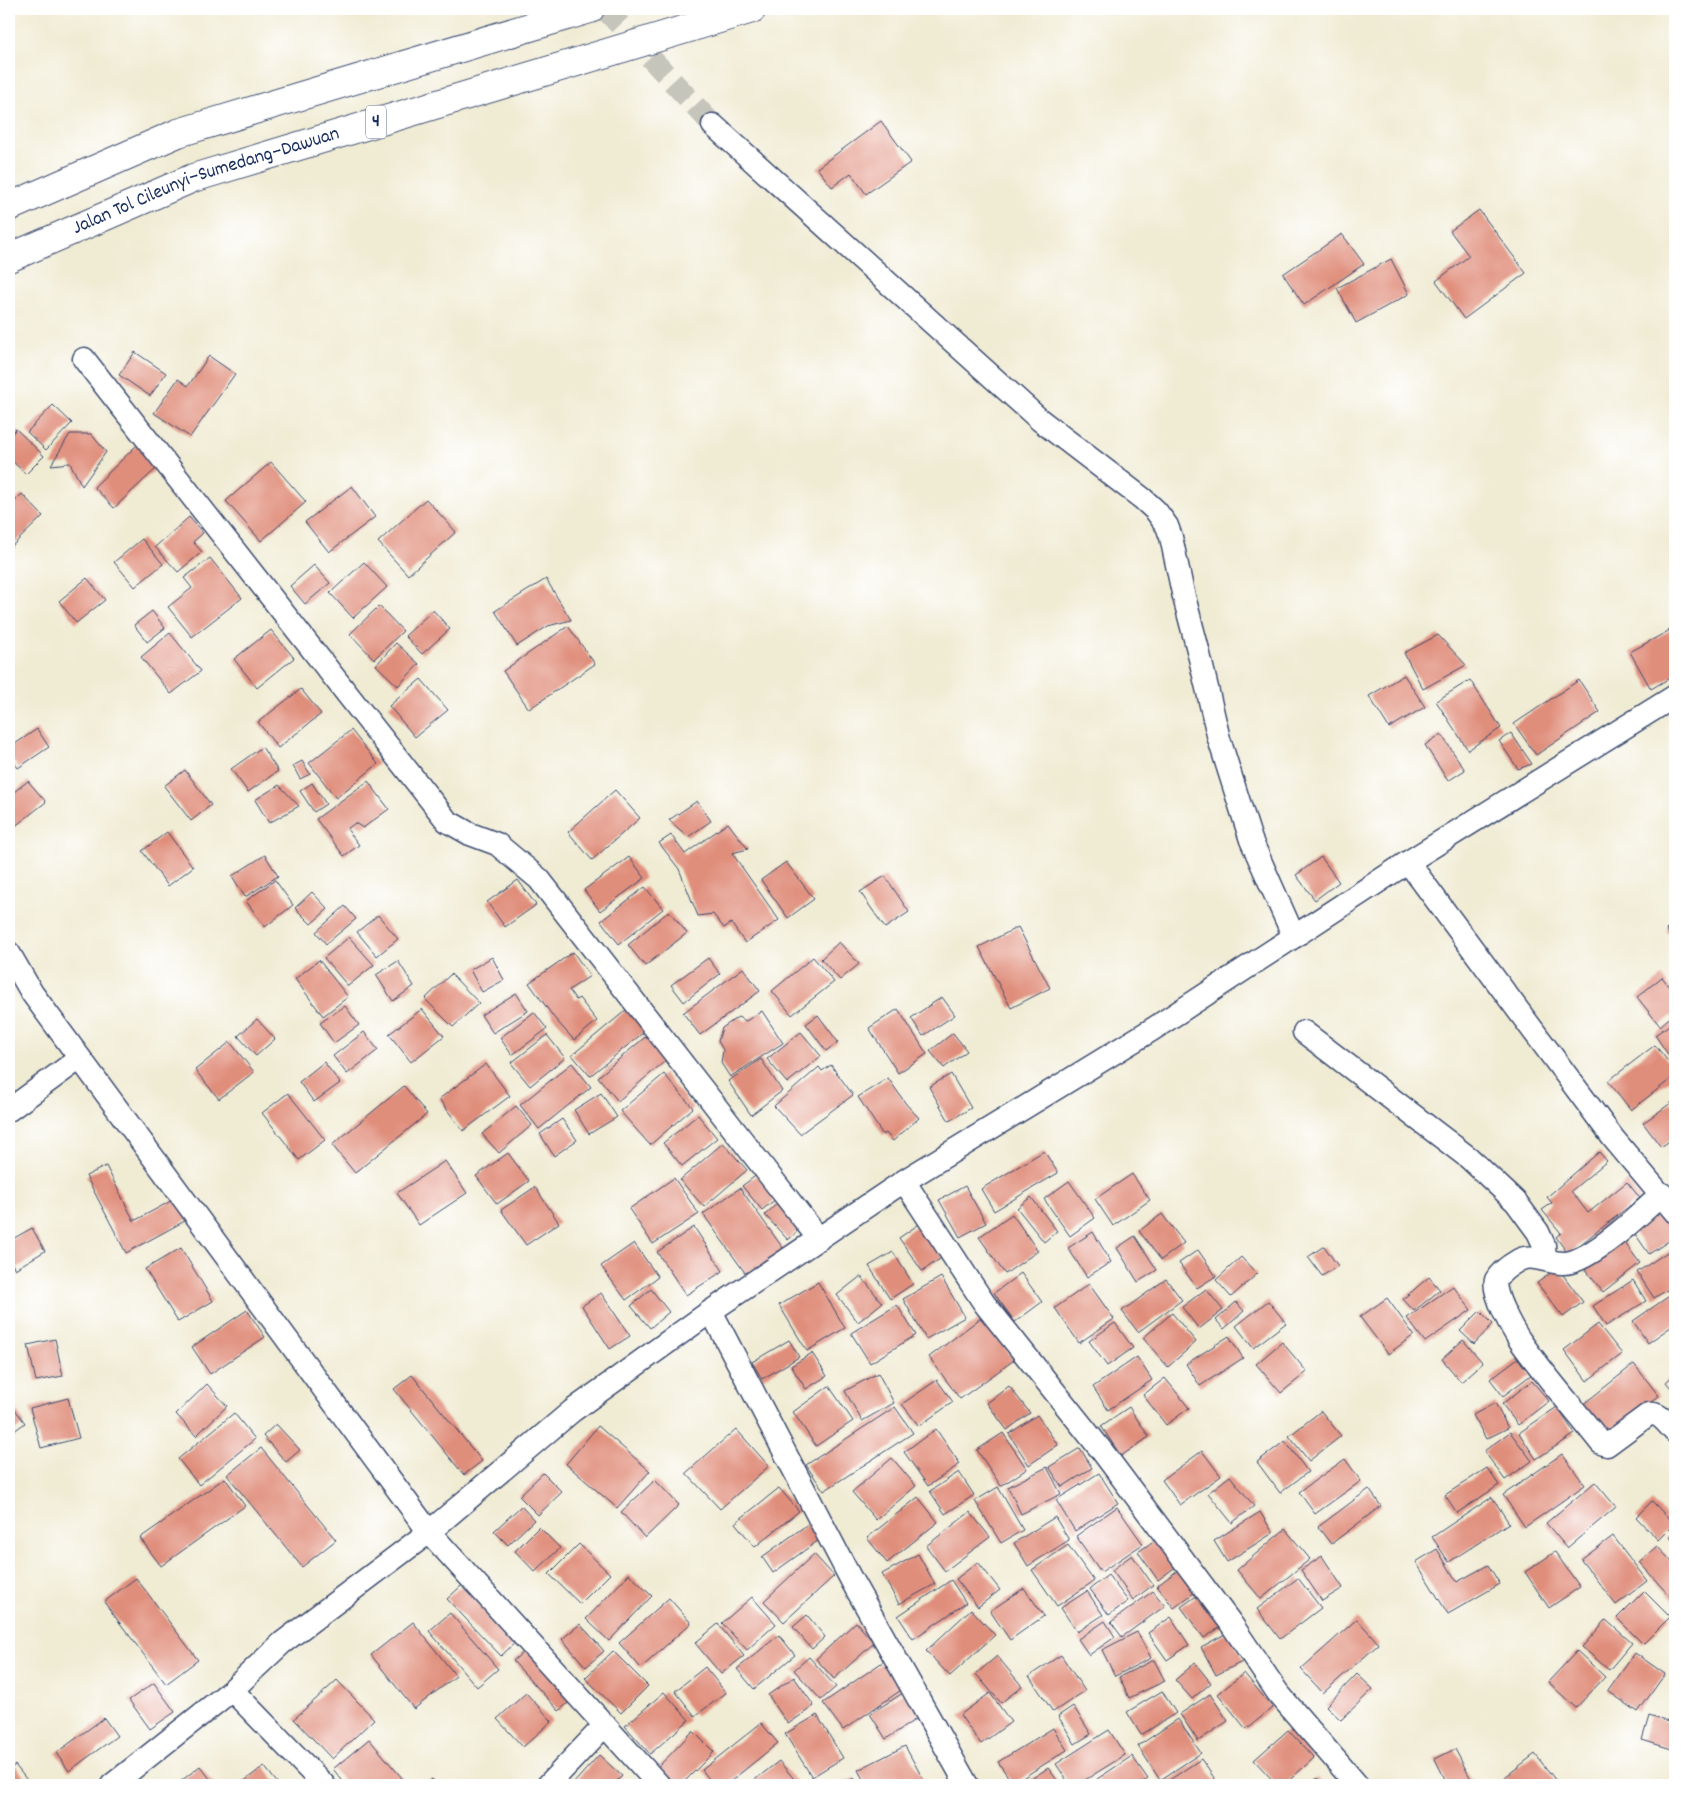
<svg xmlns="http://www.w3.org/2000/svg" width="1684" height="1794" font-family="Dekko,sans-serif">
<style>
.building{fill:#e08e7c}
.lines{fill:none;stroke-linecap:round;stroke-linejoin:round}
.minor-tunnel{stroke:#c5c5bc;stroke-width:22;stroke-dasharray:22 11;stroke-linecap:butt}
.minor-casing{stroke:#3b4b70;stroke-width:25}
.motorway-casing{stroke:#3b4b70;stroke-width:30}
.minor{stroke:#fff;stroke-width:22}
.motorway{stroke:#fff;stroke-width:28}
.labels{text-anchor:middle;dominant-baseline:central;stroke-width:5;stroke-linejoin:round;paint-order:stroke}
.shield{fill:#fff;stroke:#5f6d8e;stroke-width:1}
.shield-label{font-size:19px;font-weight:bold;fill:#1b2f5e}
.street-label{font-size:20px;fill:#1b2f5e;stroke:#fff}
</style>
<rect width="100%" height="100%" fill="#fff"/>
<filter id="ink" filterUnits="userSpaceOnUse"><feTurbulence type="fractalNoise" baseFrequency=".02" numOctaves="2"/><feDisplacementMap in="SourceGraphic" scale="10" xChannelSelector="R" yChannelSelector="G"/><feConvolveMatrix kernelMatrix="1 2 1 2 8 2 1 2 1" color-interpolation-filters="sRGB"/></filter>
<filter id="wash" filterUnits="userSpaceOnUse"><feTurbulence type="fractalNoise" baseFrequency=".0096" numOctaves="4" result="noise"/><feDisplacementMap in="SourceGraphic" scale="20" xChannelSelector="R" yChannelSelector="G"/><feGaussianBlur stdDeviation="1.12" result="paint"/><feColorMatrix in="noise" values="0 0 0 0 0 0 0 0 0 0 0 0 0 0 0 0 0 1.4 0 .05"/><feComposite in="paint" operator="in"/></filter>
<g filter="url(#wash)">
<rect width="100%" height="100%" fill="#f0ebd3"/>
<g id="blocks">
<!-- building -->
<path class="building" d="M881 121 911 162 866 194 851 173 832 187 817 168Z
M1479 210 1526 273 1464 319 1436 281 1469 256 1450 231Z
M1342 234 1364 264 1304 305 1283 274Z
M1391 259 1409 294 1356 323 1337 288Z
M135 352 166 373 150 396 119 375Z
M209 356 235 374 190 437 154 413 178 379 188 386Z
M53 405 72 423 46 450 27 432Z
M16 429 44 456 26 474 9 458V437Z
M70 434H91L106 452 82 486 70 463 51 465Z
M139 443 160 465 114 508 94 487Z
M271 462 306 502 261 541 226 501Z
M352 486 375 517 329 552 305 522Z
M22 494 43 516 9 549V507Z
M426 499 456 532 408 575 378 542Z
M189 517 203 533 193 542 202 552 178 572 155 547Z
M142 539 163 564 135 587 114 562Z
M210 558 242 598 192 637 168 607 192 588 184 578Z
M364 562 387 587 353 618 330 593Z
M314 565 330 583 305 604 290 586Z
M87 578 105 600 76 623 59 601Z
M546 579 571 620 548 626 517 646 495 611Z
M379 606 403 631 374 659 350 634Z
M433 610 450 629 422 654 405 636Z
M152 611 165 628 147 642 134 625Z
M568 626 595 664 529 709 503 671Z
M271 630 294 658 257 688 234 659Z
M1670 630 1675 640V675L1651 689 1630 652Z
M170 633 201 671 171 694 141 657Z
M1438 635 1466 665 1423 689 1404 653Z
M396 643 419 664 398 686 376 665Z
M1404 675 1425 707 1389 728 1369 696Z
M421 679 448 710 415 737 389 706Z
M1470 680 1501 728 1468 750 1436 701Z
M1579 680 1600 712 1536 755 1514 724Z
M301 689 321 714 278 748 258 722Z
M37 729 49 747 18 768 9 755V748Z
M351 730 378 764 336 798 309 763Z
M1511 733 1532 764 1518 769 1499 741Z
M1441 734 1465 770 1448 781 1425 745Z
M262 747 278 771 248 792 231 769Z
M302 761 310 774 300 779 293 766Z
M185 770 211 805 191 821 164 786Z
M28 781 46 802 9 831V796Z
M368 781 389 809 363 828 355 823 347 829 359 845 344 856 316 819Z
M312 783 326 804 314 812 300 791Z
M279 785 299 806 269 823 255 800Z
M615 790 640 818 592 860 568 832Z
M697 801 711 821 688 837 669 820Z
M728 823 748 849 732 853 779 920 745 943 731 923 724 928 713 914 698 916 679 869 659 843 671 835 685 854Z
M167 832 193 867 168 886 142 851Z
M265 855 278 876 245 897 232 876Z
M629 857 645 878 600 911 584 890Z
M1321 857 1339 882 1315 900 1296 875Z
M786 862 814 899 788 918 761 880Z
M885 876 909 912 885 928 860 892Z
M275 880 293 905 265 927 246 901Z
M518 880 536 905 505 927 487 902Z
M645 887 663 909 619 944 601 921Z
M312 892 328 909 311 924 295 908Z
M345 906 356 919 326 944 316 932Z
M669 911 687 933 645 966 628 945Z
M378 915 398 939 377 956 357 932Z
M1675 921V941L1666 930Z
M1018 927 1050 988 1011 1008 979 947Z
M349 937 374 965 348 986 324 958Z
M839 942 859 964 840 980 821 959Z
M573 952 590 976 569 990 576 1000 579 998 597 1021 574 1040 555 1019 529 983Z
M492 957 504 980 482 992 470 970Z
M813 957 834 982 792 1015 772 991Z
M708 958 720 974 684 1002 671 985Z
M319 960 348 997 323 1016 295 979Z
M398 961 414 986 393 1001 376 975Z
M743 968 760 991 700 1035 683 1013Z
M451 974 479 1003 453 1027 425 999Z
M1662 977 1675 994V1013L1660 1026 1637 997Z
M516 993 528 1011 493 1033 481 1015Z
M942 997 955 1015 923 1036 911 1018Z
M345 1006 359 1025 334 1043 320 1023Z
M631 1006 649 1028 590 1076 572 1055Z
M422 1009 444 1036 411 1062 389 1034Z
M898 1009 927 1054 898 1073 869 1028Z
M762 1011 783 1043 730 1077 721 1063 723 1050 718 1041 722 1028 738 1017 746 1021Z
M534 1012 547 1029 512 1055 500 1038Z
M818 1015 838 1042 826 1051 806 1024Z
M257 1019 275 1039 256 1056 238 1036Z
M1675 1021V1052L1669 1056 1655 1035Z
M364 1032 378 1050 347 1074 333 1056Z
M651 1032 671 1056 618 1101 598 1077Z
M801 1032 821 1056 787 1083 767 1059Z
M953 1033 967 1051 944 1068 930 1051Z
M547 1035 565 1058 530 1086 511 1063Z
M230 1042 254 1072 219 1099 195 1070Z
M1655 1045 1675 1070V1076L1631 1110 1608 1081Z
M761 1059 782 1091 751 1115 728 1081Z
M324 1062 340 1083 314 1102 299 1082Z
M572 1063 591 1087 539 1129 520 1105Z
M486 1064 510 1096 463 1131 439 1099Z
M831 1065 853 1095 800 1134 774 1106 819 1067 822 1071Z
M664 1074 693 1108 650 1145 620 1111Z
M951 1074 971 1108 949 1121 929 1087Z
M888 1078 906 1104 919 1118 893 1141 886 1133 883 1135 858 1097Z
M404 1086 427 1114 355 1173 332 1145Z
M288 1093 325 1140 299 1160 262 1113Z
M601 1093 617 1117 589 1134 574 1110Z
M1675 1100V1137L1661 1147 1643 1123Z
M516 1106 532 1125 499 1153 482 1134Z
M698 1115 717 1138 682 1166 663 1143Z
M562 1119 577 1140 554 1156 540 1134Z
M723 1143 747 1170 704 1207 680 1180Z
M1044 1151 1058 1173 994 1211 981 1189Z
M1599 1152 1607 1161 1571 1191 1588 1213 1627 1182 1640 1198 1568 1254 1556 1237 1561 1233 1542 1210 1552 1203 1547 1197Z
M508 1153 529 1181 497 1204 476 1176Z
M445 1161 467 1193 419 1225 397 1193Z
M106 1166 134 1221 180 1196 192 1217 126 1253 86 1176Z
M762 1171 781 1195 762 1210 742 1186Z
M1132 1174 1150 1200 1113 1226 1095 1199Z
M674 1178 699 1214 653 1244 629 1209Z
M1069 1181 1095 1218 1070 1236 1044 1199Z
M965 1186 986 1223 960 1237 939 1200Z
M535 1187 559 1223 526 1245 501 1210Z
M740 1188 785 1251 748 1277 703 1214Z
M1031 1197 1057 1231 1044 1242 1017 1208Z
M782 1199 805 1224 788 1240 765 1215Z
M1664 1206 1675 1222V1237L1649 1254 1631 1228Z
M1012 1214 1038 1251 1005 1274 979 1237Z
M1162 1214 1184 1243 1161 1260 1139 1231Z
M925 1220 949 1253 922 1271 899 1238Z
M694 1227 723 1271 686 1295 657 1252Z
M32 1228 45 1251 15 1269 9 1259V1241Z
M1093 1232 1111 1262 1087 1277 1068 1248Z
M1135 1236 1157 1270 1138 1282 1117 1248Z
M1621 1238 1640 1263 1603 1292 1584 1268Z
M634 1243 658 1277 626 1300 601 1266Z
M1324 1246 1338 1266 1322 1276 1308 1257Z
M1675 1247V1285L1654 1298 1637 1272Z
M181 1248 213 1301 178 1322 145 1269Z
M1198 1250 1216 1276 1197 1288 1179 1263Z
M893 1252 913 1284 890 1299 869 1266Z
M1241 1257 1257 1274 1231 1297 1216 1280Z
M1558 1268 1583 1302 1563 1317 1537 1283Z
M1021 1273 1042 1302 1015 1322 994 1293Z
M861 1276 882 1303 858 1322 837 1295Z
M941 1277 965 1317 926 1339 903 1299Z
M1429 1277 1440 1290 1414 1311 1403 1299Z
M1166 1279 1182 1300 1138 1332 1122 1311Z
M1633 1280 1646 1301 1606 1326 1593 1306Z
M818 1282 845 1328 807 1351 779 1305Z
M1089 1284 1114 1319 1079 1343 1055 1308Z
M1453 1286 1471 1310 1425 1342 1407 1318Z
M651 1289 669 1312 650 1328 631 1306Z
M1206 1289 1223 1310 1199 1329 1182 1307Z
M1675 1292V1324L1648 1343 1633 1321Z
M601 1293 630 1336 610 1349 582 1306Z
M1387 1298 1414 1335 1388 1354 1360 1317Z
M1268 1301 1286 1323 1253 1348 1236 1326Z
M1236 1302 1244 1311 1224 1329 1216 1320Z
M897 1305 916 1335 870 1363 851 1333Z
M247 1310 265 1337 210 1374 192 1347Z
M1480 1311 1493 1324 1474 1344 1460 1331Z
M1172 1313 1196 1342 1168 1367 1143 1338Z
M982 1317 1014 1360 960 1399 929 1357Z
M1115 1323 1133 1348 1107 1366 1089 1341Z
M1598 1324 1622 1354 1587 1381 1564 1350Z
M1229 1336 1243 1358 1200 1386 1186 1364Z
M55 1339 63 1376 36 1381 28 1345Z
M789 1340 799 1357 762 1379 752 1362Z
M1463 1340 1483 1363 1461 1382 1442 1359Z
M1282 1342 1307 1372 1281 1393 1256 1364Z
M812 1353 827 1376 806 1389 791 1366Z
M1137 1357 1152 1380 1108 1410 1093 1387Z
M1518 1358 1531 1375 1503 1396 1490 1379Z
M1634 1364 1659 1396 1605 1437 1581 1406Z
M878 1373 894 1403 862 1421 845 1391Z
M1675 1374V1393L1666 1382Z
M412 1375 482 1461 464 1475 394 1389Z
M1165 1378 1189 1408 1166 1425 1143 1395Z
M937 1380 953 1402 919 1426 902 1404Z
M1532 1381 1549 1401 1518 1425 1502 1404Z
M207 1384 227 1406 196 1436 176 1414Z
M829 1386 853 1421 816 1446 793 1412Z
M1009 1386 1030 1413 1007 1430 987 1403Z
M68 1398 79 1438 41 1448 30 1408Z
M9 1401 25 1423 9 1435Z
M1495 1403 1508 1428 1486 1439 1473 1415Z
M895 1407 913 1433 824 1491 806 1465Z
M1129 1407 1149 1437 1121 1456 1101 1426Z
M1557 1407 1575 1434 1536 1459 1519 1433Z
M1321 1411 1341 1436 1309 1461 1289 1436Z
M234 1413 255 1439 199 1485 178 1459Z
M1037 1415 1058 1445 1029 1465 1009 1434Z
M276 1424 300 1450 286 1462 263 1436Z
M598 1426 650 1471 617 1508 566 1464Z
M736 1429 769 1466 720 1509 686 1473Z
M936 1429 960 1464 928 1486 904 1452Z
M1510 1432 1532 1461 1505 1480 1484 1451Z
M1003 1433 1027 1469 1001 1486 977 1450Z
M1285 1441 1308 1472 1280 1493 1257 1462Z
M261 1448 336 1540 302 1567 227 1475Z
M1080 1448 1092 1468 1062 1487 1049 1467Z
M1202 1451 1221 1476 1180 1505 1162 1480Z
M1562 1454 1585 1485 1525 1527 1503 1495Z
M892 1458 916 1486 876 1520 852 1492Z
M1345 1459 1361 1481 1315 1514 1299 1492Z
M1047 1467 1061 1494 1021 1514 1008 1487Z
M1487 1468 1499 1485 1457 1513 1445 1495Z
M959 1472 974 1495 945 1514 930 1491Z
M543 1473 562 1492 538 1515 519 1496Z
M1099 1473 1118 1503 1075 1531 1056 1500Z
M1230 1476 1254 1506 1232 1523 1208 1493Z
M225 1478 245 1506 161 1566 140 1538Z
M655 1480 679 1505 645 1538 621 1512Z
M1595 1482 1616 1507 1567 1548 1546 1523Z
M998 1487 1023 1530 1001 1543 975 1501Z
M779 1488 799 1511 755 1547 735 1523Z
M1369 1489 1381 1506 1331 1544 1318 1527Z
M918 1497 938 1522 887 1563 867 1538Z
M1492 1497 1509 1523 1449 1562 1432 1537Z
M1652 1501 1674 1524 1658 1540 1636 1517Z
M521 1506 534 1520 508 1545 494 1531Z
M1117 1507 1143 1544 1101 1572 1076 1536Z
M970 1512 990 1537 945 1571 926 1546Z
M1260 1512 1273 1533 1227 1562 1214 1541Z
M1055 1517 1069 1540 1028 1566 1014 1543Z
M808 1524 819 1540 773 1573 762 1557Z
M539 1527 560 1548 535 1572 515 1551Z
M1285 1529 1310 1559 1261 1599 1237 1570Z
M1675 1531V1544L1669 1536Z
M1613 1536 1647 1581 1616 1605 1581 1560Z
M1158 1538 1178 1565 1158 1580 1138 1552Z
M579 1544 610 1574 580 1604 549 1574Z
M1068 1545 1094 1581 1057 1606 1032 1570Z
M1657 1546 1675 1565V1602L1639 1562Z
M1437 1549 1457 1582 1488 1565 1500 1584 1448 1614 1416 1562Z
M1555 1552 1580 1587 1549 1608 1525 1572Z
M814 1554 834 1576 784 1622 764 1601Z
M918 1554 935 1584 899 1604 882 1574Z
M1132 1555 1153 1585 1133 1600 1112 1570Z
M1322 1556 1343 1588 1322 1601 1301 1570Z
M978 1562 1000 1590 978 1607 956 1579Z
M1182 1567 1199 1589 1174 1608 1157 1586Z
M629 1574 652 1596 609 1641 586 1619Z
M1108 1575 1128 1601 1109 1615 1090 1589Z
M472 1576 525 1633 501 1656 447 1599Z
M136 1578 198 1660 166 1684 104 1602Z
M1298 1578 1321 1608 1280 1639 1257 1609Z
M951 1580 966 1603 913 1639 898 1616Z
M1024 1588 1044 1616 1010 1640 990 1611Z
M1087 1591 1103 1615 1077 1632 1061 1608Z
M1153 1591 1165 1606 1122 1637 1111 1622Z
M1644 1591 1670 1617 1643 1644 1617 1618Z
M1202 1592 1225 1624 1204 1638 1181 1607Z
M752 1597 776 1624 747 1650 722 1623Z
M669 1598 691 1623 641 1668 619 1643Z
M971 1609 995 1635 950 1676 926 1651Z
M450 1613 498 1669 477 1687 429 1631Z
M807 1615 825 1637 812 1649 793 1627Z
M1171 1617 1189 1645 1167 1660 1148 1633Z
M1357 1619 1379 1644 1323 1693 1301 1669Z
M1606 1620 1632 1643 1609 1670 1582 1647Z
M1105 1621 1115 1637 1089 1655 1078 1639Z
M413 1622 456 1676 414 1709 371 1655Z
M856 1622 874 1643 834 1679 816 1659Z
M580 1624 604 1651 586 1667 562 1639Z
M718 1624 744 1656 721 1674 695 1643Z
M1137 1632 1151 1658 1115 1676 1102 1650Z
M1229 1632 1244 1661 1216 1675 1201 1647Z
M779 1635 795 1655 754 1689 737 1669Z
M532 1644 578 1694 559 1711 513 1661Z
M613 1651 648 1686 621 1713 585 1678Z
M1577 1651 1605 1677 1576 1708 1548 1682Z
M1635 1653 1665 1674 1638 1712 1608 1691Z
M1061 1655 1085 1691 1053 1712 1029 1676Z
M997 1656 1022 1686 1001 1703 976 1674Z
M809 1657 836 1687 821 1700 794 1670Z
M887 1659 907 1686 843 1730 823 1703Z
M1154 1660 1165 1681 1129 1698 1119 1677Z
M1195 1663 1211 1683 1192 1699 1175 1680Z
M705 1667 726 1693 695 1716 675 1691Z
M1244 1673 1273 1708 1246 1729 1218 1694Z
M1357 1674 1373 1689 1341 1720 1326 1706Z
M794 1677 814 1706 788 1724 768 1695Z
M337 1680 374 1719 332 1759 294 1719Z
M154 1683 175 1712 150 1729 129 1700Z
M906 1691 922 1715 886 1739 870 1714Z
M1162 1691 1176 1713 1141 1735 1127 1712Z
M664 1692 689 1720 650 1754 625 1726Z
M526 1693 552 1721 523 1747 497 1719Z
M990 1693 1011 1722 981 1744 960 1715Z
M1210 1694 1228 1721 1198 1741 1180 1714Z
M1675 1697V1718L1669 1716Z
M1073 1706 1091 1734 1075 1744 1058 1716Z
M817 1715 843 1758 812 1777 785 1734Z
M1649 1716 1675 1724V1750L1642 1740Z
M104 1718 117 1736 69 1771 56 1753Z
M1178 1719 1201 1753 1160 1780 1138 1746Z
M761 1723 778 1743 726 1785H714L702 1770Z
M1053 1728 1067 1750 1013 1784 998 1762Z
M1109 1730 1125 1755 1077 1785H1070L1056 1764Z
M1288 1730 1314 1758 1284 1785H1277L1254 1760Z
M693 1731 714 1752 681 1785H676L658 1767Z
M369 1739 408 1785H346L333 1769Z
M905 1746 923 1779 911 1785H866L858 1770Z
M1455 1749 1472 1781 1463 1785H1448L1435 1759Z
M1535 1754 1557 1782 1552 1785H1512L1505 1777Z
M599 1755 622 1776 613 1785H572Z
M1132 1756 1148 1779 1138 1785H1102L1097 1779Z
M1201 1759 1219 1785H1162Z
M779 1761 799 1785H748Z
M15 1765 31 1785H9V1770Z
M200 1766 215 1785H176Z
M264 1766 279 1785H239Z
M1048 1768 1060 1784 1022 1785Z
M854 1778 858 1785H841Z
M1318 1778 1322 1785H1307Z
M432 1779 438 1785H425Z"/>
</g>
</g>
<g filter="url(#ink)">
<use href="#blocks" fill-opacity="0" stroke="#3b4b70" stroke-width="1"/>
<g class="lines">
<!-- minor-tunnel -->
<path class="minor-tunnel" d="M605 9 713 125"/>
<defs>
<path id="minor" d="M713 125 1040 420 1143 499 1156 511 1167 526 1171 537 1183 593 1198 650 1219 739 1251 840 1294 937
M84 359 447 821 470 834 497 844 539 879 819 1239
M1408 862 1613 1138 1675 1212
M9 953 32 993 429 1532 659 1785
M1304 1032 1469 1158 1516 1202 1538 1232 1544 1245 1545 1260
M9 1110 80 1058
M904 1181 984 1303 1102 1451 1230 1622 1278 1693 1357 1785
M1662 1194C1640 1214 1599 1254 1571 1262 1554 1267 1536 1252 1519 1260 1512 1264 1500 1272 1496 1280 1491 1292 1514 1332 1521 1342 1546 1377 1575 1410 1601 1443L1607 1445 1649 1414C1660 1412 1668 1425 1675 1432
M711 1311 852 1581 967 1785
M232 1690 324 1785
M112 1785 232 1690 282 1643 429 1532 572 1411 711 1311 904 1181 1153 1029 1408 862 1675 696
M548 1785 605 1725"/>
<g id="motorway">
<path d="M9 207 178 133 590 9"/>
<path id="s1" d="M9 258 193 178 752 9"/>
</g>
</defs>
<!-- minor casing -->
<use href="#minor" class="minor-casing"/>
<!-- motorway casing -->
<use href="#motorway" class="motorway-casing"/>
<!-- minor -->
<use href="#minor" class="minor"/>
<!-- motorway -->
<use href="#motorway" class="motorway"/>
</g>
</g>
<g class="labels">
<!-- shield labels -->
<rect class="shield" x="366" y="105.5" width="20" height="33" rx="4"/>
<g class="shield-label">
<text x="376" y="122">4</text>
</g>
<!-- street labels -->
<g class="street-label">
<text stroke="none"><textPath href="#s1" startOffset="212">Jalan Tol Cileunyi–Sumedang–Dawuan</textPath></text>
</g>
</g>
<!-- margin -->
<rect width="1684" height="1794" fill="none" stroke="#fff" stroke-width="30"/>
</svg>
